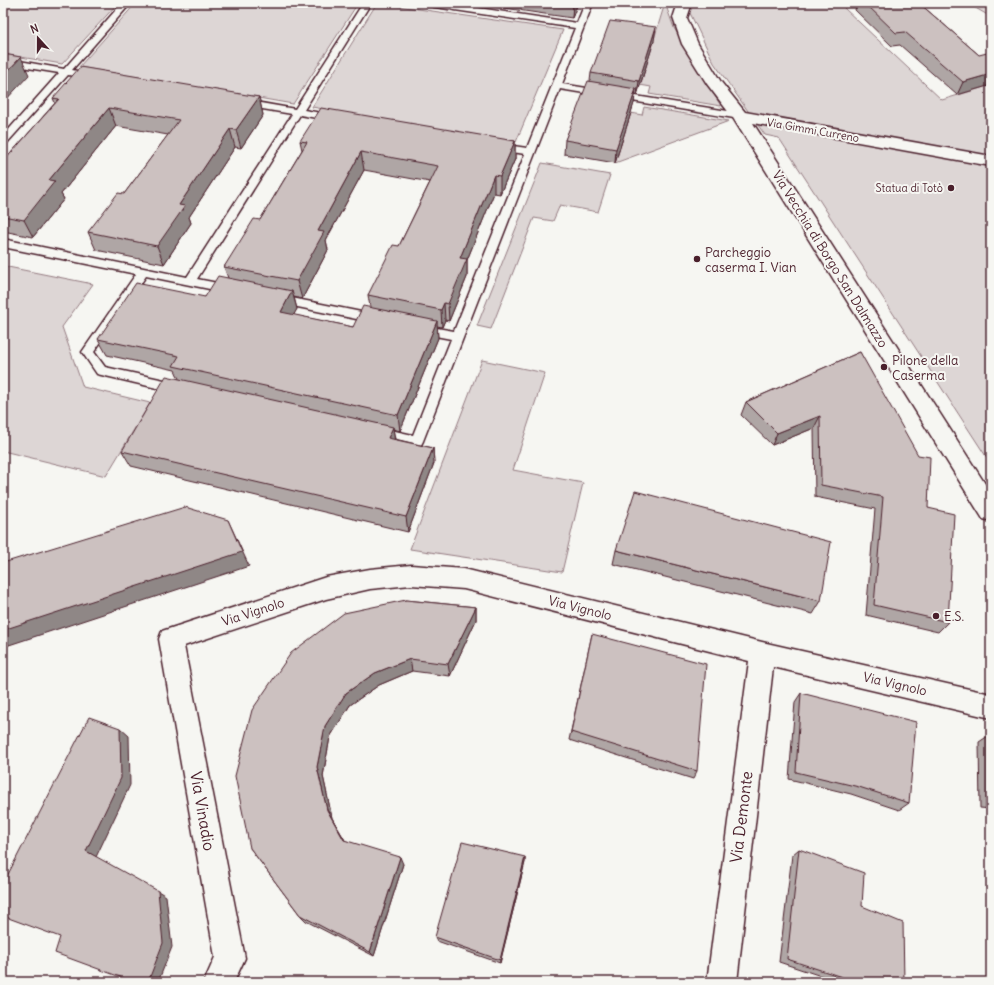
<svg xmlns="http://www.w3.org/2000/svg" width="994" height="985" font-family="Delius,sans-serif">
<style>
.green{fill:#ddd6d5;stroke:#947a80}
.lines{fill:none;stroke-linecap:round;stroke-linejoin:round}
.lane-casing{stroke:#4a1f2b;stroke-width:3}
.street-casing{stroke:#4a1f2b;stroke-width:3}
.lane{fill:#f6f6f2;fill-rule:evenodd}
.street{fill:#f6f6f2;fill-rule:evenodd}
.wall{fill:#afa6a5;stroke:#4a1f2b;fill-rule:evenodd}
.shaded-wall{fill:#8f8786;stroke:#4a1f2b}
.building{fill:#ccc1c0;stroke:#4a1f2b}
.poi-dot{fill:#4a1f2b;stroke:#f6f6f2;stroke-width:1.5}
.labels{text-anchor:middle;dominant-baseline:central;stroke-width:4;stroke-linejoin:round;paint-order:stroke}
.far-street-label{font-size:11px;fill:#4a1f2b;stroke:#f6f6f2}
.far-poi-label{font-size:11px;fill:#4a1f2b;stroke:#f6f6f2;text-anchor:end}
.poi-label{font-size:13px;fill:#4a1f2b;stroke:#f6f6f2;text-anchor:start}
.street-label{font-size:13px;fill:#4a1f2b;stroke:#f6f6f2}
.near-street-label{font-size:16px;fill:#4a1f2b;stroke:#f6f6f2}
</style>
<rect width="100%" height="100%" fill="#f6f6f2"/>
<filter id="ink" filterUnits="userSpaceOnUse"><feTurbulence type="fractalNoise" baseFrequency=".025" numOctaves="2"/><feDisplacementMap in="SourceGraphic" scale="8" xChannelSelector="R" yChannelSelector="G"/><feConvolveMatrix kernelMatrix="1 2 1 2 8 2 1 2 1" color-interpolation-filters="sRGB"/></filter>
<g filter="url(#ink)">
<!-- green -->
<path class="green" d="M3 3H118L62 64 3 54Z
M136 3H358L293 104 79 67Z
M377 3 563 30 516 142 312 107Z
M665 3 674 28 721 106 649 94 651 87 640 85Z
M668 3H864L844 8 942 100 991 85V464L779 138 765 135 714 63 690 13Z
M967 3H991V17Z
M644 107 729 121 615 163 631 113 642 115Z
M542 163 610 175 598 212 560 205 553 221 534 218 491 329 477 326Z
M3 266 93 284 62 327 83 387 150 403 106 476 3 451Z
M482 360 545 373 513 470 583 483 562 572 410 549Z"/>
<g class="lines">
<defs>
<path id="lane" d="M122 3H131L72 70 94 74 96 76 94 78 68 75 6 144 3 145V136L59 73 3 64V58L64 69Z
M363 3H371L304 110 333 115 338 118 333 121 300 115 197 279 233 286 235 289 233 292 229 293 146 276 94 352 105 367 178 383 182 385 184 388 182 391 178 393 97 374 82 352 136 274 3 247V239L187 277 292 114 244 106 239 103 244 100 295 109Z
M424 3H445L577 23 585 3H593L562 84 740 113 745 116 740 119 560 89 423 441 421 445 417 446 377 437 373 436 371 432 373 428 377 427 413 435 451 339 420 333 416 332 414 329 416 326 420 325 454 331 525 154 499 150 494 147 499 144 527 148 575 28 428 6Z
M277 295 376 315 380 316 382 319 380 322 376 323 273 302 271 299 273 296Z"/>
<path id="street" d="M678 3H692L687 18 698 44 721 82 745 112 991 156V166L753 123 991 493V521L983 519 733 118 707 84 682 44 673 18Z
M411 565 464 569 762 642 991 694V718L773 667 737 982H707L749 661 464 589 411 585 370 589 326 599 184 646 245 958 234 982H204L215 957 159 639 162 631 326 577 370 569Z"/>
</defs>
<!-- lane casing -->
<use href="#lane" class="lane-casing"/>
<!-- street casing -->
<use href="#street" class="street-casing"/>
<!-- lane -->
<use href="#lane" class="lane"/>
<!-- street -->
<use href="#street" class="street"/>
</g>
<!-- wall -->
<path class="wall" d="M470 3H578L572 18Z
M857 3H919L979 55 957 95 900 45 892 46 855 10Z
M654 41 637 95 635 94 634 103 615 163 564 154 565 140 590 81 591 73Z
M259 97 263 115 241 148 235 147 189 217 191 223 164 264 96 250 88 232 124 194 168 135 116 126 61 194 64 199 33 237 3 231V162L55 103 53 98Z
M300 141H515V159L500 194 494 193 467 260V277L449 321 445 320 442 327 437 326 438 338 400 431 393 429 395 439 433 448 434 463 408 532 131 466 122 451 179 379 175 370 107 355 98 339 205 297 228 278 224 267 260 220 302 150ZM364 170 430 182 399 246 368 295 370 307 353 327 293 315 297 309 294 297 302 299 328 250 326 240Z
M860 352 928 508 948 622 938 632 866 615 875 509 815 497 814 428 772 445 741 415 746 402Z
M616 550 821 601 813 614 613 564Z
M406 600 476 607V620L450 676 412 671 379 685 350 705 330 737 323 776 332 818 344 840 403 864 374 956 306 921 300 915 250 848Z
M592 634 697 771 693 779 569 740Z
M801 693 909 803 899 810 851 794 789 779 795 702Z
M991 734V809L980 808 979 742Z
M799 849 862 906 904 982H839L779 962 792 855Z
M525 857V862L500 963 437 941 435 937Z"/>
<!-- shaded-wall -->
<path class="shaded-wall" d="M573 3H578L572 18Z
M656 27 654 41 637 95 639 81Z
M21 57 29 75 3 103V76Z
M991 74V85L957 95 963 82Z
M636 89 634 103 615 163 616 149Z
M259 97 263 115 241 148 236 130Z
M109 108 116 126 61 194 64 199 33 237 24 220 49 180Z
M230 129 235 147 189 217 191 223 164 264 157 246 179 205Z
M515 141V159L500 194V176Z
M361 152 364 170 326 240 328 250 302 299 297 281 318 231Z
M494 175V193L467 260V277L449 321 448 304 460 258Z
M292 291 297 309 286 329 281 312Z
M444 303 445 320 442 327 441 310Z
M437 321 438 338 400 431 398 415Z
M820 416 814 428 772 445 777 433Z
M393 427 395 443 388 438Z
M433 448 434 463 408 532 406 517Z
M228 520 249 566 3 647V630Z
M476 607V620L450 676 448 664Z
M410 659 412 671 379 685 350 705 330 737 323 776 332 818 349 847 327 810 317 767 325 726 346 693 375 673Z
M120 728 129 736 130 785 96 857 86 851Z
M400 857 403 864 374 956 370 952Z
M525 857V862L500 963V960Z
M158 891 166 896 172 947 158 982H148Z"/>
<!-- building -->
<path class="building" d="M865 3H919L979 55 991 52V74L963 82 905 32 896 33Z
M610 21 656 27 639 81 591 73Z
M3 54 21 57 3 76Z
M80 67 259 97 236 130 230 129 179 205 185 206 157 246 88 232 118 193 124 194 179 120 109 108 49 180 55 181 24 220 3 216V162L59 99 53 98Z
M588 81 636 89 616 149 565 140Z
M321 108 515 141 500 176 494 175 460 258 467 259 448 304 444 303 441 310 368 295 393 245 399 246 438 166 361 152 318 231 324 232 297 281 224 267 254 219 260 220 307 142 300 141Z
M218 276 292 291 281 312 353 327 363 306 437 321 398 415 173 366 179 356 98 339 136 283 205 297Z
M860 352 918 455 930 457 928 508 954 514 948 622 874 605 883 497 821 485 820 416 777 433 746 402Z
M166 376 393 427 388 438 433 448 406 517 122 451Z
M635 491 831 542 821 601 616 550Z
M185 507 228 520 242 552 3 630V563Z
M406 600 476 607 448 664 410 659 375 673 346 693 325 726 317 767 327 810 344 840 400 857 370 952 300 915 250 848 235 776 252 710 291 653 344 613Z
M592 634 706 664 697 771 571 732Z
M801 693 916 722 909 803 859 787 796 772Z
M89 717 120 728 121 778 86 851 158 891 163 943 148 982H134L55 953 60 937 3 916V884Z
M462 842 525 857 500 960 435 937Z
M799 849 864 873 862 906 903 923 904 982H857L787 959Z"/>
</g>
<!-- markers -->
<g class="poi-dot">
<circle cx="951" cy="188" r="4"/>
<circle cx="697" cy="259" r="4"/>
<circle cx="884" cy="367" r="4"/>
<circle cx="936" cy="616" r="4"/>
</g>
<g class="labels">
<!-- far-street labels -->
<g class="far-street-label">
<text transform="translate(813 130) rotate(10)">Via Gimmi Curreno</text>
</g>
<!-- far-poi labels -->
<g class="far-poi-label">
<text x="943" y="188">Statua di Totò</text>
</g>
<!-- poi labels -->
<g class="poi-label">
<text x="705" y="252">Parcheggio<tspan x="705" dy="15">caserma I. Vian</tspan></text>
<text x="892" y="360">Pilone della<tspan x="892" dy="15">Caserma</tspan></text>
<text x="944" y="616">E.S.</text>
</g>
<!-- street labels -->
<g class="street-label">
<text transform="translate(830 259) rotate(58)">Via Vecchia di Borgo San Dalmazzo</text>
<text transform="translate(580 608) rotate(14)">Via Vignolo</text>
<text transform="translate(253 612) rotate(-18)">Via Vignolo</text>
<text transform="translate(895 684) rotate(13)">Via Vignolo</text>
</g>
<!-- near-street labels -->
<g class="near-street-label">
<text transform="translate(203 811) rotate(80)">Via Vinadio</text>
<text transform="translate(741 817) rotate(-83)">Via Demonte</text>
</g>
</g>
<!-- margin -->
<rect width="994" height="985" fill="none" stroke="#f6f6f2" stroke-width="16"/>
<rect x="8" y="8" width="978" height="969" fill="none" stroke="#4a1f2b" stroke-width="1.5" filter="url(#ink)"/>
<!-- north arrow -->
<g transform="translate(38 38) rotate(339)" stroke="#f6f6f2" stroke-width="3" paint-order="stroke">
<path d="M0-3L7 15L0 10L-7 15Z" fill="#4a1f2b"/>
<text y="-6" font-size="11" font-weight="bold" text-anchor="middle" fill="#4a1f2b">N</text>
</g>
</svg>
